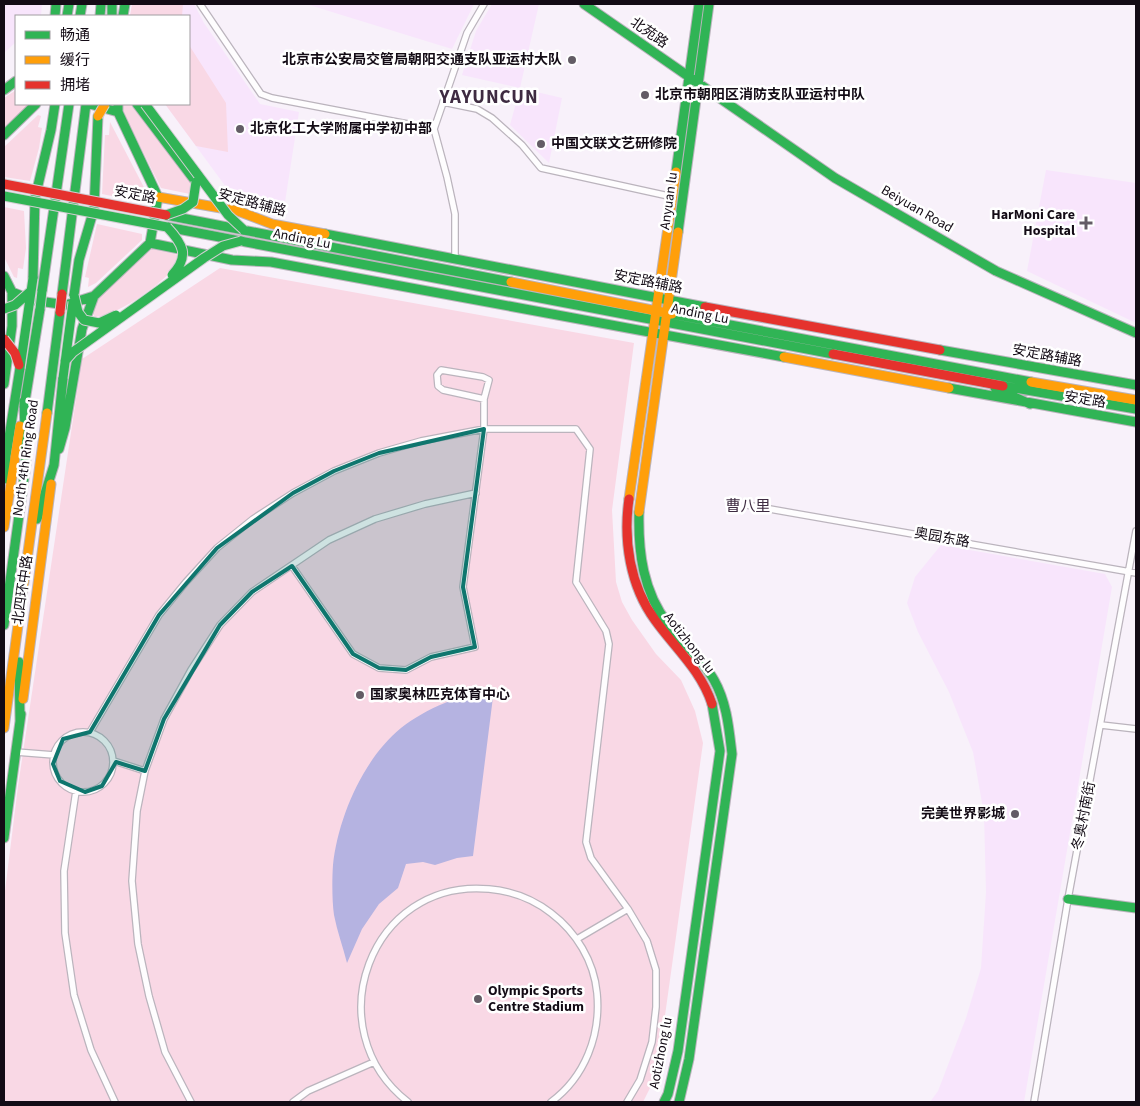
<svg xmlns="http://www.w3.org/2000/svg" width="1140" height="1106" font-family="'Source Sans 3','Noto Sans SC',sans-serif">
<style>
.built{fill:#f8e5fc}
.green{fill:#f9d8e5}
.water{fill:#b5b3e1}
.lines{fill:none;stroke-linecap:round;stroke-linejoin:round}
.street-casing{stroke:#bbb4bd;stroke-width:8}
.fast-casing{stroke:#bbb4bd;stroke-width:11}
.slow-casing{stroke:#bbb4bd;stroke-width:11}
.jam-casing{stroke:#bbb4bd;stroke-width:11}
.street{stroke:#fefdfe;stroke-width:5.5}
.fast{stroke:#30b455;stroke-width:9}
.slow{stroke:#ff9f0a;stroke-width:9}
.jam{stroke:#e5322d;stroke-width:9}
.fast-bridge-casing{stroke:#d2ced3;stroke-width:11;stroke-linecap:butt}
.slow-bridge-casing{stroke:#d2ced3;stroke-width:11;stroke-linecap:butt}
.jam-bridge-casing{stroke:#d2ced3;stroke-width:11;stroke-linecap:butt}
.fast-bridge{stroke:#30b455;stroke-width:9}
.slow-bridge{stroke:#ff9f0a;stroke-width:9}
.jam-bridge{stroke:#e5322d;stroke-width:9}
.marked{fill:#0f766e;fill-opacity:0.2;stroke:#0f766e;stroke-width:4;stroke-linejoin:round}
.poi-dot{fill:#635c65;stroke:#fff;stroke-width:2}
.labels{text-anchor:middle;dominant-baseline:central;stroke-width:5;stroke-linejoin:round;paint-order:stroke}
.street-label{font-size:14px;fill:#130b15;stroke:#fff}
.poi-label{font-size:14px;font-weight:bold;fill:#130b15;stroke:#fff;text-anchor:start}
.neighbourhood-label{font-size:15px;fill:#3e2b41;stroke:#fff}
.district-label{font-size:19px;font-weight:bold;letter-spacing:1px;fill:#3e2b41;stroke:#fff}
</style>
<rect width="100%" height="100%" fill="#f8f1fa"/>
<!-- built -->
<path class="built" d="M4 4H42L41 16H16V42L4 53Z
M132 4H194L204 23 260 104 299 112 283 215 240 206 165 104H189V16H130Z
M306 4H474L452 49Z
M492 4H539L520 88 562 98 549 163 510 125 520 88 462 75 476 31Z
M1046 170 1136 183V323L1027 271Z
M941 545 1105 574 1112 587 1024 1102H930L938 1091 966 1018 981 968 986 892 984 814 973 752 949 692 918 632 907 603 915 577Z"/>
<!-- green -->
<path class="green" d="M132 4H183L182 16H130Z
M189 45 226 103 228 152 196 146 165 104H189Z
M16 90V104H30L4 128V98Z
M119 104H137L186 171 191 185 190 194 161 188Z
M38 115 41 116 38 127 42 128 39 148 30 181 4 177V147Z
M110 122 149 197 150 204 102 194 105 135H109Z
M4 207 24 211 26 248 23 269 18 268 17 278 14 277 4 257Z
M97 224 142 234V240L96 283 88 287 89 278 85 277Z
M152 249 179 255V263C163 283 120 315 95 317L91 311 99 295Z
M220 268 634 343 612 510 616 582 622 602 632 620 656 654 681 680 695 711 703 743 662 1037 653 1082 643 1102H4V899L18 786 82 359Z"/>
<!-- water -->
<path class="water" d="M494 689 473 856 457 858 435 865 423 862 406 864 398 888 379 904 362 929 347 963C343 947 337 931 334 915 332 901 332 879 333 865 338 818 363 759 401 728 425 709 463 693 494 689Z"/>
<g class="lines">
<defs>
<path id="street" d="M200 4 261 94 272 98 434 129
M443 102 477 109 492 118 522 145 541 168 673 197
M455 259V214L447 177 434 129 467 33 484 4
M747 505 1136 573
M292 566 353 654 379 668 406 670 431 657 475 647 463 587 484 429V399L489 380 483 377 441 370 437 375 438 386 443 390 484 399
M1101 725 1136 729
M53 762a30 30 0 1 1 60 0a30 30 0 1 1-60 0Z
M90 732 159 615 186 582 217 548 253 519 293 493 334 471 379 453 421 441 484 429H576L590 449 576 582 606 631 609 644 586 842 591 858 628 909 647 941 656 970V1007L652 1042 640 1080 627 1102
M16 752 54 755
M114 761 145 771
M76 791 64 871 65 933 74 995 91 1050 115 1102
M577 939 628 909
M191 1102 165 1052 149 996 138 944 132 881 137 811 145 771 164 719 191 670 220 625 252 592 329 540 375 519 425 504 476 493
M293 1102 308 1091 374 1062
M408 1102C315 1029 370 878 489 889 512 891 533 899 551 913 576 932 594 961 597 993 601 1035 585 1077 551 1102
M1034 1102 1068 899 1136 531"/>
<path id="fast" d="M112 4V16
M584 4 835 178 996 271 1136 333
M55 16 56 4
M67 16 69 4
M80 16 82 4
M100 16 101 4
M123 16 125 4
M4 90 16 81
M90 104 118 112
M137 104 196 182
M4 135 36 104
M676 172 699 4
M166 215 511 282
M167 227 833 354
M678 232 709 4
M325 234 705 307
M150 243 232 260 271 262 784 357
M4 276 12 292V326L4 384
M33 278 35 198 51 130 55 104
M42 291 69 104
M12 292 32 300 66 305 94 296 150 243 158 197 118 112V104
M62 294 86 104
M74 295 79 260 94 209 98 116
M672 314 1031 382
M940 350 1136 385
M1003 386 1136 409
M949 388 1136 422
M995 388 1030 404
M24 407 40 309
M47 413 60 312
M59 449 65 428 82 329 94 296
M7 479 6 456 20 368
M639 512C638 552 643 592 668 624 683 643 702 659 714 680 727 703 729 729 732 754L689 1059 679 1102
M37 519 54 465 63 378
M4 625 26 464 24 401
M19 662 20 721
M4 838 21 714
M1068 899 1136 908
M664 1102 668 1094 678 1051 720 751 712 704"/>
<path id="slow" d="M158 197 238 211 272 224 325 234
M511 282 672 314
M784 357 949 388
M1031 382 1136 400
M629 499 676 172
M639 512 678 232
M4 527 20 426
M23 699 51 484
M4 728 47 413"/>
<path id="jam" d="M705 307 940 350
M833 354 1003 386
M629 499C623 540 630 586 655 620 675 648 701 670 712 704"/>
</defs>
<!-- street casing -->
<use href="#street" class="street-casing"/>
<!-- fast casing -->
<use href="#fast" class="fast-casing"/>
<!-- slow casing -->
<use href="#slow" class="slow-casing"/>
<!-- jam casing -->
<use href="#jam" class="jam-casing"/>
<!-- street -->
<use href="#street" class="street"/>
<!-- fast -->
<use href="#fast" class="fast"/>
<!-- slow -->
<use href="#slow" class="slow"/>
<!-- jam -->
<use href="#jam" class="jam"/>
<defs>
<path id="fast-bridge" d="M145 104 228 215 244 230
M4 196 167 227
M166 215 183 209 193 202 196 182
M167 227C183 244 190 256 172 275
M74 295 78 312 84 320 99 323 116 315
M4 309 15 305 31 291
M40 309 42 291
M65 361 73 352 204 258 223 246 241 241
M20 368 33 278
M63 378 73 302"/>
<path id="slow-bridge" d="M98 116 105 104"/>
<path id="jam-bridge" d="M4 184 166 215
M60 312 62 294
M4 339 15 353 19 365"/>
</defs>
<!-- fast-bridge casing -->
<use href="#fast-bridge" class="fast-bridge-casing"/>
<!-- slow-bridge casing -->
<use href="#slow-bridge" class="slow-bridge-casing"/>
<!-- jam-bridge casing -->
<use href="#jam-bridge" class="jam-bridge-casing"/>
<!-- fast-bridge -->
<use href="#fast-bridge" class="fast-bridge"/>
<!-- slow-bridge -->
<use href="#slow-bridge" class="slow-bridge"/>
<!-- jam-bridge -->
<use href="#jam-bridge" class="jam-bridge"/>
</g>
<!-- marked area -->
<path class="marked" d="M484 429 463 587 475 647 431 657 406 670 379 668 353 654 292 566 252 592 220 625 164 719 145 771 116 762 102 786 85 792 60 781 53 764 63 739 90 732 159 615 217 548 293 493 334 471 379 453Z"/>
<!-- markers -->
<g class="poi-dot">
<circle cx="572" cy="60" r="5"/>
<circle cx="645" cy="95" r="5"/>
<circle cx="240" cy="129" r="5"/>
<circle cx="541" cy="144" r="5"/>
<path d="M1083.5 215.5h5v5h5v5h-5v5h-5v-5h-5v-5h5z"/>
<circle cx="360" cy="695" r="5"/>
<circle cx="1015" cy="814" r="5"/>
<circle cx="478" cy="999" r="5"/>
</g>
<g class="labels">
<!-- street labels -->
<g class="street-label">
<text transform="translate(649 33) rotate(35)">北苑路</text>
<text transform="translate(135 195) rotate(11)">安定路</text>
<text transform="translate(669 201) rotate(-82)">Anyuan lu</text>
<text transform="translate(252 203) rotate(15)">安定路辅路</text>
<text transform="translate(917 209) rotate(30)">Beiyuan Road</text>
<text transform="translate(302 239) rotate(11)">Anding Lu</text>
<text transform="translate(648 282) rotate(11)">安定路辅路</text>
<text transform="translate(700 314) rotate(11)">Anding Lu</text>
<text transform="translate(1047 356) rotate(10)">安定路辅路</text>
<text transform="translate(1085 400) rotate(9)">安定路</text>
<text transform="translate(26 458) rotate(-82)">North 4th Ring Road</text>
<text transform="translate(942 538) rotate(10)">奥园东路</text>
<text transform="translate(23 590) rotate(-82)">北四环中路</text>
<text transform="translate(689 643) rotate(52)">Aotizhong lu</text>
<text transform="translate(1084 816) rotate(-79)">冬奥村南街</text>
<text transform="translate(661 1053) rotate(-79)">Aotizhong lu</text>
</g>
<!-- poi labels -->
<g class="poi-label">
<text x="562" y="60" text-anchor="end">北京市公安局交管局朝阳交通支队亚运村大队</text>
<text x="655" y="95">北京市朝阳区消防支队亚运村中队</text>
<text x="250" y="129">北京化工大学附属中学初中部</text>
<text x="551" y="144">中国文联文艺研修院</text>
<text x="1075" y="215" text-anchor="end">HarMoni Care<tspan x="1075" dy="16">Hospital</tspan></text>
<text x="370" y="695">国家奥林匹克体育中心</text>
<text x="1005" y="814" text-anchor="end">完美世界影城</text>
<text x="488" y="991">Olympic Sports<tspan x="488" dy="16">Centre Stadium</tspan></text>
</g>
<!-- neighbourhood labels -->
<g class="neighbourhood-label">
<text x="748" y="506">曹八里</text>
</g>
<!-- district labels -->
<g class="district-label">
<text x="489" y="97">YAYUNCUN</text>
</g>
</g>
<!-- border -->
<rect width="1140" height="1106" fill="none" stroke="#130b15" stroke-width="10"/>
<!-- legend -->
<rect x="15" y="15" width="175" height="90" fill="#ffffff" stroke="#a19da1"/>
<rect x="25" y="31" width="25" height="8" fill="#30b455" stroke="#a19da1"/>
<text x="60" y="40" font-size="15" fill="#130b15">畅通</text>
<rect x="25" y="56" width="25" height="8" fill="#ff9f0a" stroke="#a19da1"/>
<text x="60" y="65" font-size="15" fill="#130b15">缓行</text>
<rect x="25" y="81" width="25" height="8" fill="#e5322d" stroke="#a19da1"/>
<text x="60" y="90" font-size="15" fill="#130b15">拥堵</text>
</svg>
